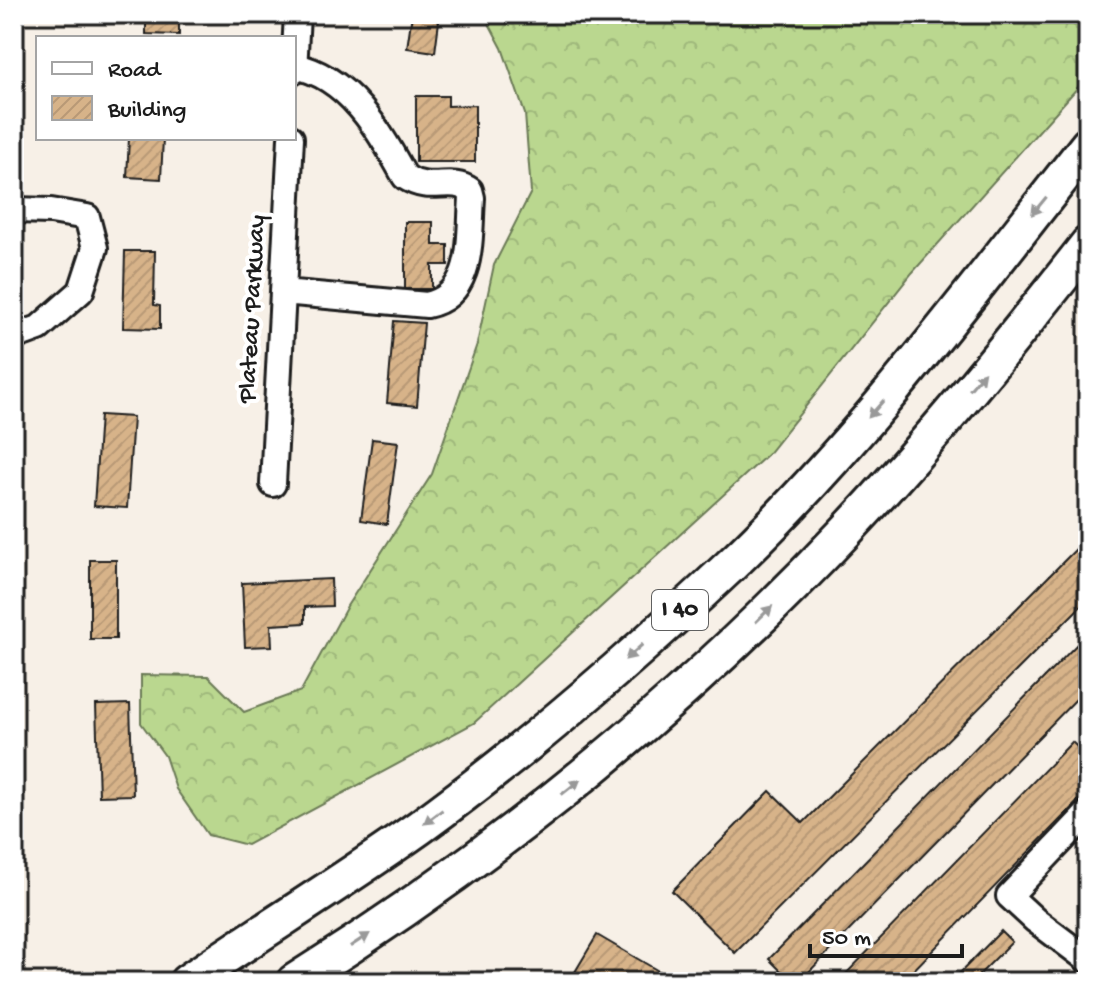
<svg xmlns="http://www.w3.org/2000/svg" width="1102" height="996" font-family="'Gochi Hand',sans-serif">
<style>
.forest{fill:url(#forest-crowns);stroke:#6b7a56;stroke-width:2}
.building{fill:url(#building-hatch);stroke:#1c1c1c;stroke-width:2}
.lines{fill:none;stroke-linecap:round;stroke-linejoin:round}
.minor-casing{stroke:#1c1c1c;stroke-width:30}
.highway-casing{stroke:#1c1c1c;stroke-width:40}
.minor{stroke:#fff;stroke-width:24}
.highway{stroke:#fff;stroke-width:34}
.oneway{fill:#999}
.labels{text-anchor:middle;dominant-baseline:central;stroke-width:8;stroke-linejoin:round;paint-order:stroke}
.shield{fill:#fff;stroke:#606060;stroke-width:2}
.shield-label{font-size:24px;font-weight:bold;fill:#1c1c1c}
.street-label{font-size:26px;fill:#1c1c1c;stroke:#fff}
</style>
<defs>
<pattern id="forest-crowns" width="20" height="18" patternUnits="userSpaceOnUse" patternTransform="scale(2)"><rect width="20" height="18" fill="#bad78f"/><path d="M2 6a3 3 0 1 1 6 0M12 15a3 3 0 1 1 6 0" fill="none" stroke="#9fb87b"/></pattern>
<pattern id="building-hatch" width="6" height="6" patternUnits="userSpaceOnUse" patternTransform="scale(2)"><rect width="6" height="6" fill="#d7b389"/><path d="M-1 1l2-2M0 6l6-6M5 7l2-2" fill="none" stroke="#b89976"/></pattern>
</defs>
<rect width="100%" height="100%" fill="#f7f0e7"/>
<filter id="ink" filterUnits="userSpaceOnUse"><feTurbulence type="fractalNoise" baseFrequency=".0125" numOctaves="2"/><feDisplacementMap in="SourceGraphic" scale="16" xChannelSelector="R" yChannelSelector="G"/><feConvolveMatrix kernelMatrix="1 2 1 2 8 2 1 2 1" color-interpolation-filters="sRGB"/></filter>
<g filter="url(#ink)">
<!-- forest -->
<path class="forest" d="M484 14H1088V76L912 273 767 455 474 723 247 845 208 835 176 789 165 756 141 723V675L208 676 244 712 301 691 347 606 432 474 477 344 494 265 531 192 525 114 502 48Z"/>
<!-- building -->
<path class="building" d="M146 14H179V35L146 34Z
M412 14H440L435 52 407 48Z
M416 96H448V106L475 105V162H416Z
M129 138H163L161 179 127 177Z
M405 222H433V245H448V265H432V289H405Z
M125 251H155L154 305 160 306V329L123 328Z
M394 321 424 323 417 406 387 403Z
M100 415 133 417 127 508 94 506Z
M372 439 398 442 387 524 361 520Z
M1088 537V599L735 953 672 891 770 791 803 823Z
M90 560H116V639H90Z
M331 579 332 606 305 607V623L271 625 272 646 245 647 242 583Z
M1088 633V687L799 982H792L769 959Z
M130 704 133 795 99 796 96 705Z
M1072 742 1088 757V791L902 982H838Z
M1001 931 1012 942 972 982H951Z
M597 935 667 976 663 982H569Z"/>
<g class="lines">
<defs>
<path id="minor" d="M294 71 297 14
M14 210 51 211 87 217 95 248 81 291 39 328 14 337
M283 292 427 305C475 295 469 237 472 198L470 190C450 176 431 194 405 177 380 132 349 76 294 66
M273 484 291 138
M1088 813 1009 896 1035 920 1088 960"/>
<path id="highway" d="M187 982C264 930 344 881 420 827 529 748 631 659 729 567 863 440 973 289 1088 145
M294 982C497 855 682 705 846 531 932 440 1011 342 1088 244"/>
</defs>
<!-- minor casing -->
<use href="#minor" class="minor-casing"/>
<!-- highway casing -->
<use href="#highway" class="highway-casing"/>
<!-- minor -->
<use href="#minor" class="minor"/>
<!-- highway -->
<use href="#highway" class="highway"/>
</g>
<!-- one-way arrows -->
<defs><path id="oneway-solid" d="M-6-.8H1V-3.2L6.5 0L1 3.2V.8H-6Z" transform="scale(2)"/></defs>
<g class="oneway">
<use href="#oneway-solid" transform="translate(1039 206) rotate(129)"/>
<use href="#oneway-solid" transform="translate(977 381) rotate(-50)"/>
<use href="#oneway-solid" transform="translate(876 409) rotate(131)"/>
<use href="#oneway-solid" transform="translate(764 614) rotate(-44)"/>
<use href="#oneway-solid" transform="translate(634 652) rotate(138)"/>
<use href="#oneway-solid" transform="translate(571 787) rotate(-38)"/>
<use href="#oneway-solid" transform="translate(433 817) rotate(143)"/>
<use href="#oneway-solid" transform="translate(360 940) rotate(-33)"/>
</g>
</g>
<g class="labels">
<!-- shield labels -->
<rect class="shield" x="652" y="590" width="56" height="40" rx="6"/>
<g class="shield-label">
<text x="680" y="610">I 40</text>
</g>
<!-- street labels -->
<g class="street-label">
<text transform="translate(254 309) rotate(-87)">Plateau Parkway</text>
</g>
</g>
<!-- margin -->
<rect width="1102" height="996" fill="none" stroke="#fff" stroke-width="48"/>
<rect x="24" y="24" width="1054" height="948" fill="none" stroke="#1c1c1c" stroke-width="3" filter="url(#ink)"/>
<!-- legend -->
<rect x="36" y="36" width="260" height="104" fill="#ffffff" stroke="#a4a4a4" stroke-width="2"/>
<rect x="52" y="62" width="40" height="12" fill="#ffffff" stroke="#a4a4a4" stroke-width="2"/>
<text x="108" y="76" font-size="24" fill="#1c1c1c">Road</text>
<rect x="52" y="96" width="40" height="24" fill="url(#building-hatch)" stroke="#a4a4a4" stroke-width="2"/>
<text x="108" y="116" font-size="24" fill="#1c1c1c">Building</text>
<!-- scale -->
<path d="M810 944v12h152v-12" fill="none" stroke="#1c1c1c" stroke-width="4"/>
<text x="822" y="944" font-size="24" fill="#1c1c1c" stroke="#ffffff" stroke-width="6" paint-order="stroke">50 m</text>
</svg>
